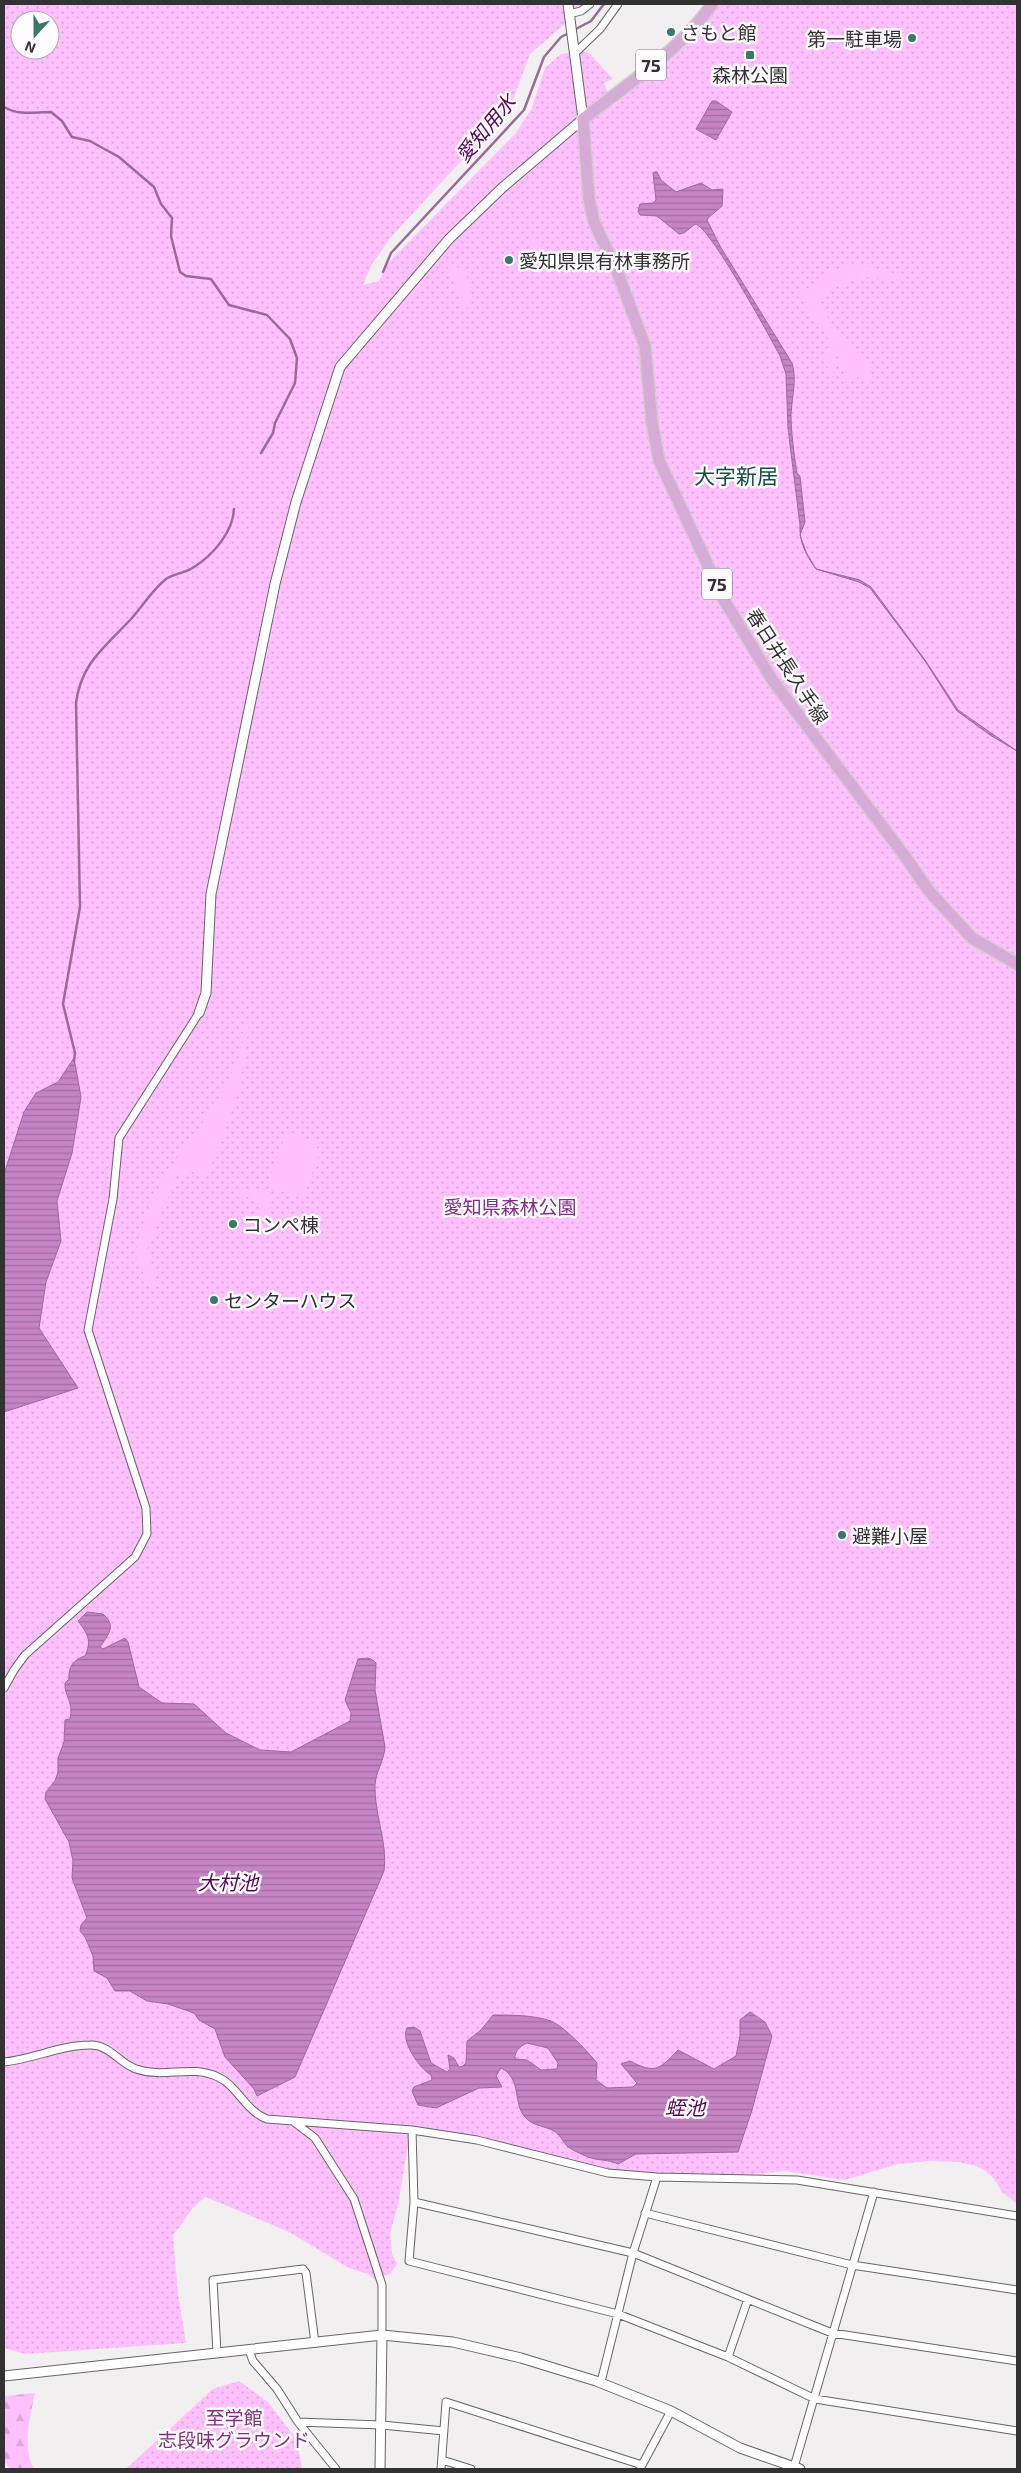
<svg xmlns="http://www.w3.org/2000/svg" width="1021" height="2473" font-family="'Exo 2','Noto Sans JP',sans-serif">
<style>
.forest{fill:url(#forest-firs)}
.park{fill:url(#park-dots);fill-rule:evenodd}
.garden{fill:#ffc0fd}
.water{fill:url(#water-rules);stroke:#9a6b99;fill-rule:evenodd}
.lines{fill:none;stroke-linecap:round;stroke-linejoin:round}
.stream{stroke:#9a6b99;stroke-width:2.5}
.minor-casing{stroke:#676467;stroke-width:9}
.tertiary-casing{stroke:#676467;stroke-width:11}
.primary-casing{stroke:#cecece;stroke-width:14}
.minor{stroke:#fff;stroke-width:7}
.tertiary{stroke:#fff;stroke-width:9}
.primary{stroke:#d6acd6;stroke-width:11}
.poi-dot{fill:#377a6b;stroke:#fffcff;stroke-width:2}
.labels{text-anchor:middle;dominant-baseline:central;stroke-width:5;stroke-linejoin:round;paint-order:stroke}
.shield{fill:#fffcff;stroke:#706f70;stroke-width:1}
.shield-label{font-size:18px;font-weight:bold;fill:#333233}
.poi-label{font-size:19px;fill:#333233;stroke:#fffcff;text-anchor:start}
.street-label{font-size:19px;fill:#333233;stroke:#fffcff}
.park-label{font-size:19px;fill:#803181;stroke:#fffcff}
.water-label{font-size:20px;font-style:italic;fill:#59045b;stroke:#fffcff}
.quarter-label{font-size:21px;fill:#164e43;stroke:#fffcff}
</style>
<defs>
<pattern id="forest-firs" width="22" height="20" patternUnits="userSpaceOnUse" patternTransform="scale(1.25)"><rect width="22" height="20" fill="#ffc0fd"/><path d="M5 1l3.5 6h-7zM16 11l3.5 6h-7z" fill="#dba5d9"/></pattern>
<pattern id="park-dots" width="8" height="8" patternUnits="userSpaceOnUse" patternTransform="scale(1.25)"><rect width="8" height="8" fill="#ffc0fd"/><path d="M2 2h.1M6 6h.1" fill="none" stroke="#dba5d9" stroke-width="1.8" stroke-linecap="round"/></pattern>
<pattern id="water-rules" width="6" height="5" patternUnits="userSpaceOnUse" patternTransform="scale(1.25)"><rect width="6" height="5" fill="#c684c5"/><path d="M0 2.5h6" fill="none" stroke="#a16da1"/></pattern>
</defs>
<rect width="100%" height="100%" fill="#f2eff1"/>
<!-- forest -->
<path class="forest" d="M35 2393C30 2416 22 2447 34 2469H10L4 2461V2396Z"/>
<!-- park -->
<path class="park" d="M4 4H588L530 54 510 108 391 237 372 264 363 285 379 281 389 262 516 133 531 110 545 68 561 54 584 51 590 54 613 79 604 83 613 106 691 38 713 4H1017V2204L1002 2192 995 2180 986 2171 976 2166 958 2162 930 2161 898 2164 845 2180 785 2171 737 2176 658 2174 609 2170 411 2127 398 2205 390 2233 392 2254 397 2264 390 2274 383 2276 379 2283 368 2274 349 2268 289 2232 206 2197C190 2206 186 2221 173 2235L178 2294 186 2343 25 2354 4 2348ZM20 20H50V50H20Z
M239 2381 268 2402 297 2440 302 2469 127 2468 213 2389Z"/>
<!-- garden -->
<path class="garden" d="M535 240H539L544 261 541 263H533L529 242Z
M451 265 464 270C469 279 474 298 469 308L462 307 448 268Z
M855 265 874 268 902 275 906 282C863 276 855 272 818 299L837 336 869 363 871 378 865 380 860 375C855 380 852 381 846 378L838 360V350H836L833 375 829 376 823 369 830 367 824 351 830 346C829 334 817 320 807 313V306L800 295 802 289 811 288C822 272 837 268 855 265Z
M424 276 427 278C422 302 393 307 381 328H378Z
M242 1026H248C246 1079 227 1127 207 1176L192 1172 177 1175 147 1250 158 1287H155C147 1279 139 1269 137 1258 135 1251 139 1239 141 1232 147 1210 157 1189 169 1170 191 1137 251 1065 242 1026Z
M287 1131 313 1141 320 1152 303 1199 267 1185Z
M239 1186 252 1191 254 1187 272 1197 265 1222 256 1200 236 1193Z"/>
<!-- water -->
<path class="water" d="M712 101H716L732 112 716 140 696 129Z
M655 172H657L661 180 676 192 701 183 712 190 723 189 722 206 707 219 708 222 720 246 792 363C797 379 792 397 791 414 791 433 794 454 797 473L800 476 805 522 800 535 806 552 816 569 860 580 871 587 925 660 958 710 1017 751 990 735 957 711 925 661 870 588 859 582 816 569C806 555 799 542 800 525L788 428 786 374 780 356C770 337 709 225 695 224L684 233 679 234 657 216 640 215 638 211 640 204 653 203 656 200 653 173Z
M74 1058 81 1097 72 1153 57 1201 61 1241 46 1282 39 1328 78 1388 4 1412V1174L24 1112 36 1093 58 1082Z
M87 1612 103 1614C117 1626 108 1635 100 1647L103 1649 125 1638 128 1642 139 1687 162 1703 194 1704 226 1733 260 1750 291 1752 350 1721 351 1713 345 1700 358 1659C365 1658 371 1657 376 1663L375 1690 385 1747C384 1761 376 1771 375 1785 374 1814 388 1843 384 1871L295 2077 257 2096 254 2089 225 2057 215 2029 199 2020 194 2013 168 2004 147 2001 130 1991H115L107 1978 94 1971 93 1956 85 1937 80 1931 81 1925 87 1918 72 1878 73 1861 69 1842 45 1799 46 1792 55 1781 58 1772V1758L64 1742 65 1720 70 1719C74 1701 64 1696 65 1683L69 1679C68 1667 74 1659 85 1656 92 1641 88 1634 78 1621Z
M750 2012 765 2022 772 2036 752 2110 738 2152 636 2154 618 2164C608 2159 598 2161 588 2157 581 2154 572 2150 567 2146 563 2141 559 2134 554 2131 545 2126 533 2126 526 2118 512 2105 523 2079 501 2068L496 2076 502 2087 479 2088 436 2108 418 2105 412 2091 414 2087 432 2080 431 2075C420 2069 400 2041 407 2028L414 2027 420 2031 431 2063 447 2072 450 2069 448 2055 454 2058 459 2067 463 2066 466 2063 467 2041 481 2030 493 2015C512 2015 533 2015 551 2021 565 2027 587 2051 597 2063L596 2080 607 2088 633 2087 637 2083 621 2064 630 2061C655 2074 659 2070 678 2050L714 2069 736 2056 740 2036V2020ZM527 2043 548 2048 558 2063 557 2069 541 2070 527 2060 515 2059C514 2052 520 2046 527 2043Z"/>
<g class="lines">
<!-- stream -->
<path class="stream" d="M574 30 591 21 604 4
M4 107C19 116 34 112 51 112L62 121 72 137 90 141 119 157 154 187 161 204 172 218 171 236 180 272 186 276 211 279 229 305 267 315 290 339 297 358 295 383 275 423 273 433 261 453
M383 272 391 253 524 110 544 57 561 37 569 33
M74 1061 75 1053 63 1004 80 907 76 703C81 663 105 647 131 619 143 606 152 590 166 579 175 573 186 573 194 567 213 555 233 532 234 509"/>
<defs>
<path id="minor" d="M569 14 581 11 590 4
M575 53 600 29 618 4
M4 1688 14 1670 25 1655 135 1557 147 1534 146 1508 88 1330 113 1199 119 1138 199 1013
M4 2062C33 2059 61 2045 90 2045 109 2044 120 2064 136 2069 165 2079 190 2064 218 2077 238 2086 245 2111 267 2119L412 2130 477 2140 608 2173 657 2177 797 2180 1017 2216
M294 2122 315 2138 354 2199 382 2285V2335
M412 2130 414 2202 409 2261 618 2314 728 2357 815 2399 1017 2431
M414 2202 633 2253 832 2333 1017 2361
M645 2213 852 2265 1017 2290
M249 2350 253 2361 277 2389 298 2422 382 2425 444 2431
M217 2353 213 2280 303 2269 306 2273 315 2343
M728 2357 748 2299
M601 2382 633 2253 657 2177
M298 2422 336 2469
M442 2460 471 2469
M642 2465 671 2411
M794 2467 874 2192
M441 2469 446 2402 642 2465 640 2469"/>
<path id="tertiary" d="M199 1013 206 993 211 894 275 584 296 502 340 367 449 239 502 188 583 119 568 4
M4 2376 382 2335 453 2342 521 2358 596 2381 671 2411 740 2448 800 2469
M380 2469 382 2335"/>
<path id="primary" d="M712 4C684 47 624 87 583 119L589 199 594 222 617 271 645 346 652 423 659 460 724 600 773 681 904 855 929 891 972 938 1017 964"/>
</defs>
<!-- minor casing -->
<use href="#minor" class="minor-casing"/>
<!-- tertiary casing -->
<use href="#tertiary" class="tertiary-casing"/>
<!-- primary casing -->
<use href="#primary" class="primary-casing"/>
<!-- minor -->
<use href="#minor" class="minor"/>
<!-- tertiary -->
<use href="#tertiary" class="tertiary"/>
<!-- primary -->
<use href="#primary" class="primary"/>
</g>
<!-- markers -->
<g class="poi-dot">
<circle cx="671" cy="32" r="5"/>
<circle cx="912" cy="38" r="5"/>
<rect x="745" y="50" width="10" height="10" rx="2.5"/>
<circle cx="509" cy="260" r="5"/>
<circle cx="233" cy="1224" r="5"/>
<circle cx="214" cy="1300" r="5"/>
<circle cx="842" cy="1535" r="5"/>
</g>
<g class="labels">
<!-- shield labels -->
<g class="shield">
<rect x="636" y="49.5" width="30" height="31" rx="4"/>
<rect x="702" y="568.5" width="30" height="31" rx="4"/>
</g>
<g class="shield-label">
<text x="651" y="65">75</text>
<text x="717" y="584">75</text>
</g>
<!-- poi labels -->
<g class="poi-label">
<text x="681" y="32">さもと館</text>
<text x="902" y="38" text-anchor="end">第一駐車場</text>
<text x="750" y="74" text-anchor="middle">森林公園</text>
<text x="519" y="260">愛知県県有林事務所</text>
<text x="243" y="1224">コンペ棟</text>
<text x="224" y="1300">センターハウス</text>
<text x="852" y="1535">避難小屋</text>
</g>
<!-- street labels -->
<g class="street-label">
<text transform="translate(788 666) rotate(57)">春日井長久手線</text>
</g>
<!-- park labels -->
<g class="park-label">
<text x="510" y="1206">愛知県森林公園</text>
<text x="234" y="2417">至学館<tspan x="234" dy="22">志段味グラウンド</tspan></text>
</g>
<!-- water labels -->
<g class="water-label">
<text transform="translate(485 128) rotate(-50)">愛知用水</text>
<text x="228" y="1882">大村池</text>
<text x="685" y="2107">蛭池</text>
</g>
<!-- quarter labels -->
<g class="quarter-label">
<text x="736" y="475">大字新居</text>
</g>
</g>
<!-- border -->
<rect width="1021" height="2473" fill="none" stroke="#333233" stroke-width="10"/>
<!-- north arrow -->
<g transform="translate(35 35) rotate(201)"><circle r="24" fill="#fffcff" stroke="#adabad"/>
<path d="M0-4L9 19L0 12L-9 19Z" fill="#377a6b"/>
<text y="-8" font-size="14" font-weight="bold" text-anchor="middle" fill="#333233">N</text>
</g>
</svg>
